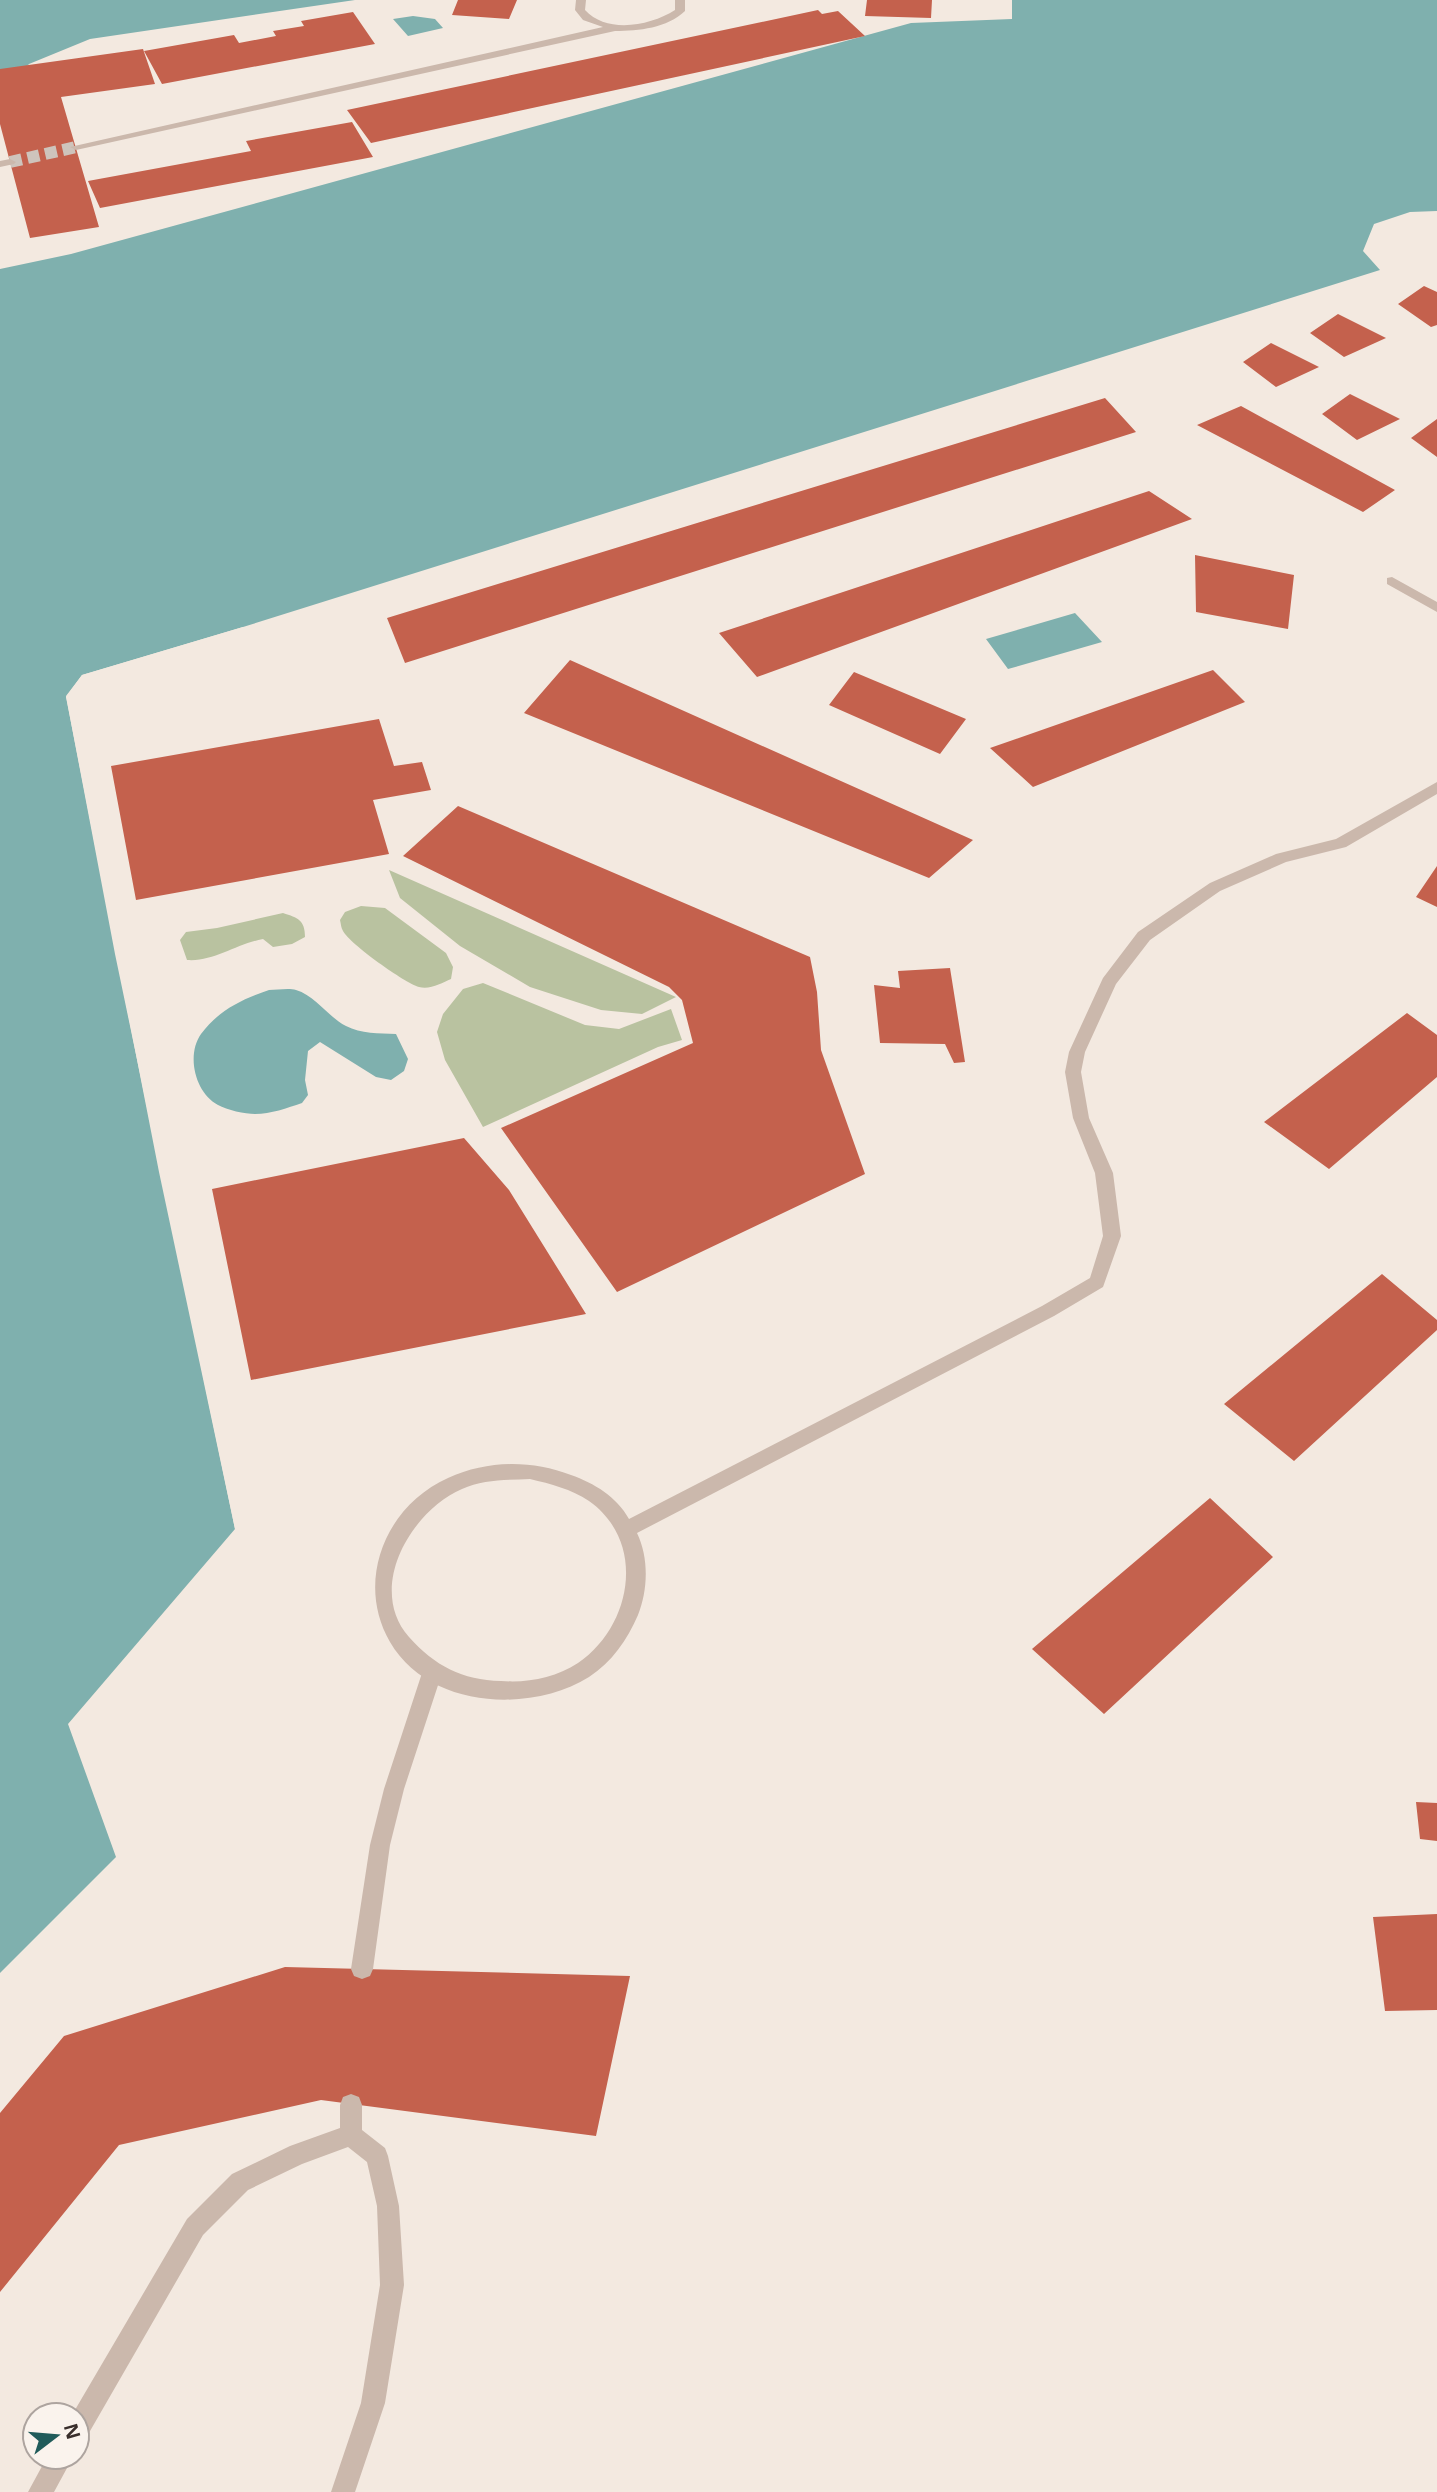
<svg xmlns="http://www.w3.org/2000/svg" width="1437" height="2492" font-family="'Open Sans',sans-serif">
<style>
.green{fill:#b9c2a0}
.water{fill:#7fb0ae}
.pier{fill:#f3e9e0}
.building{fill:#c4614d}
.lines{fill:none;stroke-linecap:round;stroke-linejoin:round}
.street-tunnel{stroke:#cec4bc;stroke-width:12;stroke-dasharray:12 6;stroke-linecap:butt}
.lane{fill:#cbb8ac;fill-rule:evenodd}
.street{fill:#cbb8ac;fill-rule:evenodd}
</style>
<rect width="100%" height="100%" fill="#f3e9e0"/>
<!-- green -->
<path class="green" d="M389 870 676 997 642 1014 601 1010 530 987 460 946 400 898Z
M361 906 385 908 446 953 453 967 451 979C442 983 430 990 419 987 405 983 350 944 343 931 341 928 341 924 340 920L345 912Z
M283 913C298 918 305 920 305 937L292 944 273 947 263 939C236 944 214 962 187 960L180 940 186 932 217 928Z
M483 983 585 1025 619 1029 671 1009 682 1040 658 1047 483 1127 445 1060 437 1032 443 1014 463 989Z"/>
<!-- water -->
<path class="water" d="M0 0H355L90 39 29 64 0 97Z
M1012 0H1437V211L1410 212 1374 224 1363 251 1380 270 243 627 82 675 66 696 115 954 235 1529 68 1724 116 1857 0 1973V269L71 254 911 23 1012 19Z
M413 16 435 19 443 28 408 36 393 19Z
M1075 613 1102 642 1008 669 986 639Z
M269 990C277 990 289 988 296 990 316 996 328 1017 346 1026 361 1034 379 1033 396 1034L408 1059 404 1071 391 1080 376 1077 320 1042 308 1051 305 1080 308 1095 302 1103C287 1108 271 1114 255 1114 245 1114 227 1110 218 1105 195 1093 186 1055 201 1034 219 1010 242 999 269 990Z"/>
<!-- pier -->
<path class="pier" d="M243 627 245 630 84 678 69 697 118 954 238 1530 235 1529 159 1172 66 697 82 675Z"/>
<!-- building -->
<path class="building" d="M458 0H517L509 19 452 15Z
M867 0H932L931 18 865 16Z
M818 10 822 14 838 11 865 36 371 143 347 110Z
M353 12 375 44 162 84 144 51 234 35 239 43 276 36 273 31 304 26 301 21Z
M143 49 155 84 61 97 99 227 30 238 0 124V69Z
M352 122 373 157 100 208 88 181 251 151 246 141Z
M1424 286 1437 292V325L1431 327 1398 304Z
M1338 314 1386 338 1344 357 1310 333Z
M1271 343 1319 367 1276 387 1243 362Z
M1350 394 1400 419 1357 440 1322 414Z
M1105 398 1136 432 405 663 387 618Z
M1241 406 1395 490 1363 512 1197 425Z
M1437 419V457L1411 438Z
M1149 491 1192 519 757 677 719 633Z
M1195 555 1294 575 1288 629 1196 612Z
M570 660 973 840 929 878 524 713Z
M1213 670 1245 702 1033 787 990 748Z
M854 672 966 719 940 754 829 705Z
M379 719 394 766 422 762 431 790 373 800 389 854 136 900 111 766Z
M458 806 810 957 817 992 821 1050 865 1174 617 1292 501 1128 693 1043 682 1000 669 987 403 856Z
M1437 866V907L1416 897Z
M950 968 965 1062 954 1063 945 1044 880 1043 874 985 900 988 898 971Z
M1407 1013 1437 1035V1077L1329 1169 1264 1122Z
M464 1138 509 1190 586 1314 251 1380 212 1189Z
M1382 1274 1437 1320V1330L1294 1461 1224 1404Z
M1210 1498 1273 1557 1104 1714 1032 1649Z
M1416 1802 1437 1803V1841L1420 1839Z
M1437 1914V2010L1385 2011 1373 1917Z
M285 1967 630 1976 596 2136 321 2100 119 2145 0 2292V2113L64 2036Z"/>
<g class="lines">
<!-- street-tunnel -->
<path class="street-tunnel" d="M10 162 76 147"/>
<!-- lane -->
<path class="lane" d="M1392 577 1437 602V612L1387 584V578Z
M432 1664 439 1667 442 1673 404 1789 390 1845 373 1969 370 1976 362 1979 354 1976 351 1969 370 1845 384 1789 422 1673 425 1667Z
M351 2094 359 2097 362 2105V2130L385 2148 388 2156 399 2206 404 2285 385 2403 355 2492H331L361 2403 380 2285 377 2206 367 2162 348 2147 302 2164 248 2190 203 2235 86 2438 77 2441V2415H72L187 2219 232 2174 290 2146 340 2128V2105L343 2097Z
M47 2457H73L54 2492H28Z"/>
<!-- street -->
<path class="street" d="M576 0H586L585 10C607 34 650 26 675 10V0H685V11C667 28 639 31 615 31L76 150 70 147 603 27 583 20 575 10Z
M10 159 16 162 14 164 0 167V161Z
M1437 782V794L1346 847 1286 862 1220 891 1150 940 1116 984 1085 1052 1081 1072 1089 1118 1113 1173 1121 1236 1103 1287 1054 1316 637 1533C649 1558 648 1590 638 1615 627 1640 612 1662 589 1677 530 1714 428 1708 390 1642 355 1582 385 1506 448 1478 488 1460 531 1460 571 1475 594 1483 617 1497 629 1519L1042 1306 1090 1278 1103 1236 1095 1173 1073 1118 1065 1072 1069 1052 1103 978 1138 932 1210 883 1276 854 1336 839ZM530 1479C551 1484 571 1489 589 1501 647 1542 632 1626 578 1663 555 1678 528 1683 501 1681 462 1680 435 1666 409 1637 366 1588 411 1511 462 1489 483 1479 508 1480 530 1479Z"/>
</g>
<!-- north arrow -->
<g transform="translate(56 2436) rotate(74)"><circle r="33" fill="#faf3ed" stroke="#ada49f" stroke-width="2"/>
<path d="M0-5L12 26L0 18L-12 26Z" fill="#205b5a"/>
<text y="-10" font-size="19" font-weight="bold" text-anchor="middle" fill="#392e2b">N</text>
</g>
</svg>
